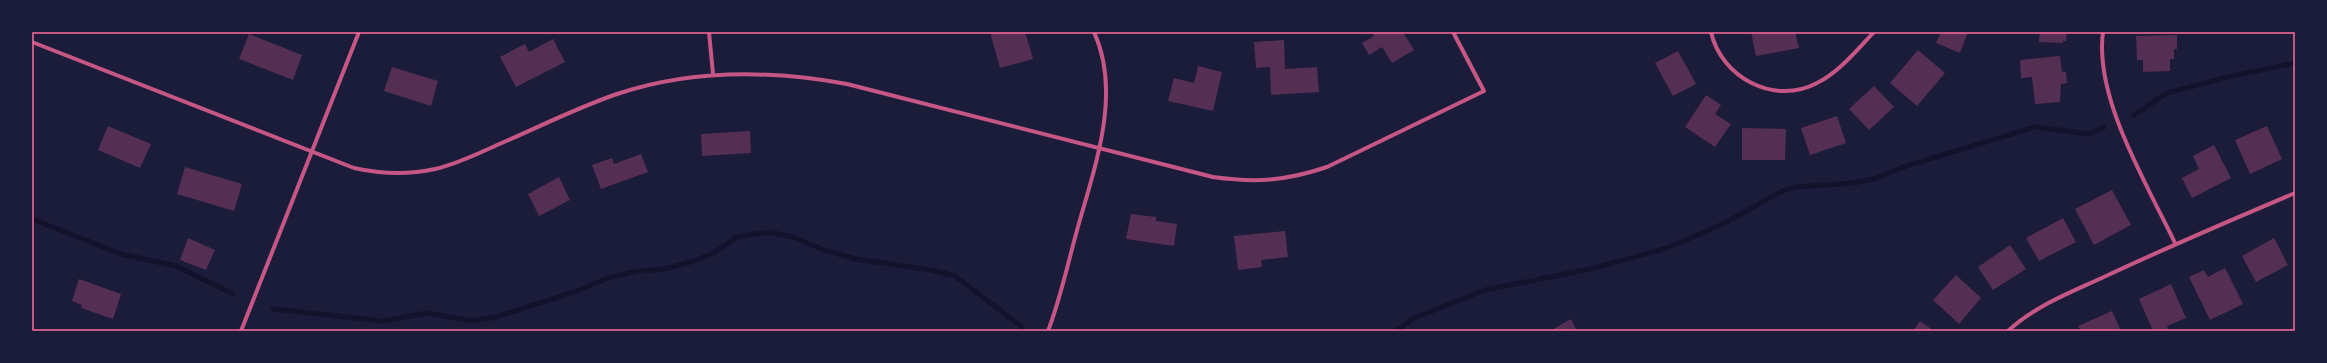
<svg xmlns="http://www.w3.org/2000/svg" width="2327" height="363" font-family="Barlow,sans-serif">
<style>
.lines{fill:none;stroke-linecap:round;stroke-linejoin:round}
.stream{stroke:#12122b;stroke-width:5}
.building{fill:#542f53}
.minor{stroke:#c65784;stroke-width:4}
.neatline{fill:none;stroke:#ff6b9d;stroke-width:1.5}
</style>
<rect width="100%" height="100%" fill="#1b1b3a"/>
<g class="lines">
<!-- stream -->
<path class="stream" d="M2134 115 2167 93 2232 76 2295 63
M32 219 121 254 176 266 233 294
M273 309 383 321 427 313 472 321 496 317 577 291 608 278 638 271 664 269 694 261 712 254 737 237 769 232 793 237 824 250 856 259 931 270 955 276 1022 327
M1396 331 1414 318 1485 290 1595 268 1667 248 1723 224 1780 192 1795 187 1854 183 1877 178 1903 167 2035 127 2090 134 2104 127"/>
</g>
<!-- building -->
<path class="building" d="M990 32H1025L1033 59 1000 68Z
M1371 32H1403L1414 50 1392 63 1382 47 1369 55 1362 43 1374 36Z
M1751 32H1795L1799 48 1756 56Z
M1941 32H1968L1960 53 1936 43Z
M2040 32H2067L2066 41H2063V43L2039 42Z
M249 34 302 55 293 80 239 59Z
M2177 35V49H2174V59H2170V71L2143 72V60H2137L2136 36Z
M553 39 565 62 516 87 500 57 525 44 529 52Z
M1284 40 1285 69 1317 67 1319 92 1271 95 1270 67 1256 68 1254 42Z
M1918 50 1945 73 1917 106 1890 83Z
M1678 51 1696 84 1673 96 1655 63Z
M2060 56 2062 72H2066L2067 83 2061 84 2060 102 2035 104 2032 77 2021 78 2020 60Z
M1198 66 1222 72 1213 111 1168 101 1174 78 1194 83Z
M392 67 438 81 431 106 384 91Z
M1874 86 1894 107 1869 130 1849 109Z
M1706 95 1721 105 1715 114 1731 124 1715 147 1685 127Z
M1837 116 1846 143 1810 155 1801 128Z
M108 126 151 144 140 168 98 150Z
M2267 126 2282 159 2250 174 2235 140Z
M1742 128 1786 129 1785 160H1742Z
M750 131 751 153 702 156 701 134Z
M2214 145 2231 178 2192 198 2182 178 2199 169 2193 156Z
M641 154 648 172 601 189 592 165 612 158 614 164Z
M185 167 242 184 234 211 177 194Z
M559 177 570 200 539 216 528 194Z
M2112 190 2131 225 2094 245 2075 209Z
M1131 214 1156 217V221L1177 224 1174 246 1126 239Z
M2063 218 2076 242 2039 261 2026 238Z
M1285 231 1288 257 1261 260 1262 267 1238 270 1234 236Z
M188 238 215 250 206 270 180 260Z
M2274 238 2288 265 2256 282 2242 256Z
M2010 245 2026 269 1993 290 1978 267Z
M2225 268 2243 304 2210 320 2189 277 2204 270 2208 277Z
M1956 275 1981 298 1959 324 1933 300Z
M79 279 121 294 113 319 81 308 82 305 72 301Z
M2171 284 2186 318 2167 326 2169 331H2153L2139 299Z
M2112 311 2121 331H2081L2078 326Z
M1571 319 1577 331H1550Z
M1920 321 1934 331H1913Z"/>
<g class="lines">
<!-- minor -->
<path class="minor" d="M709 32 713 74
M1711 32C1721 77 1774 106 1817 83 1839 72 1857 50 1874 32
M2103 32C2094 98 2147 184 2175 243
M32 42 354 168C381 174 408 175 435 169 457 164 477 154 497 145 537 128 576 108 617 94 692 69 770 70 847 84L1213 177C1256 183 1285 181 1327 167L1484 91 1453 32
M241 331 359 32
M1048 331C1060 300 1067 267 1076 234 1093 171 1123 96 1094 32
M2008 331C2036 305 2072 292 2106 276 2168 247 2231 220 2295 193"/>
</g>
<!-- border -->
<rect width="2327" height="363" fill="none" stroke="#1b1b3a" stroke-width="66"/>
<rect x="33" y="33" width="2261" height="297" class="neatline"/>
</svg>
